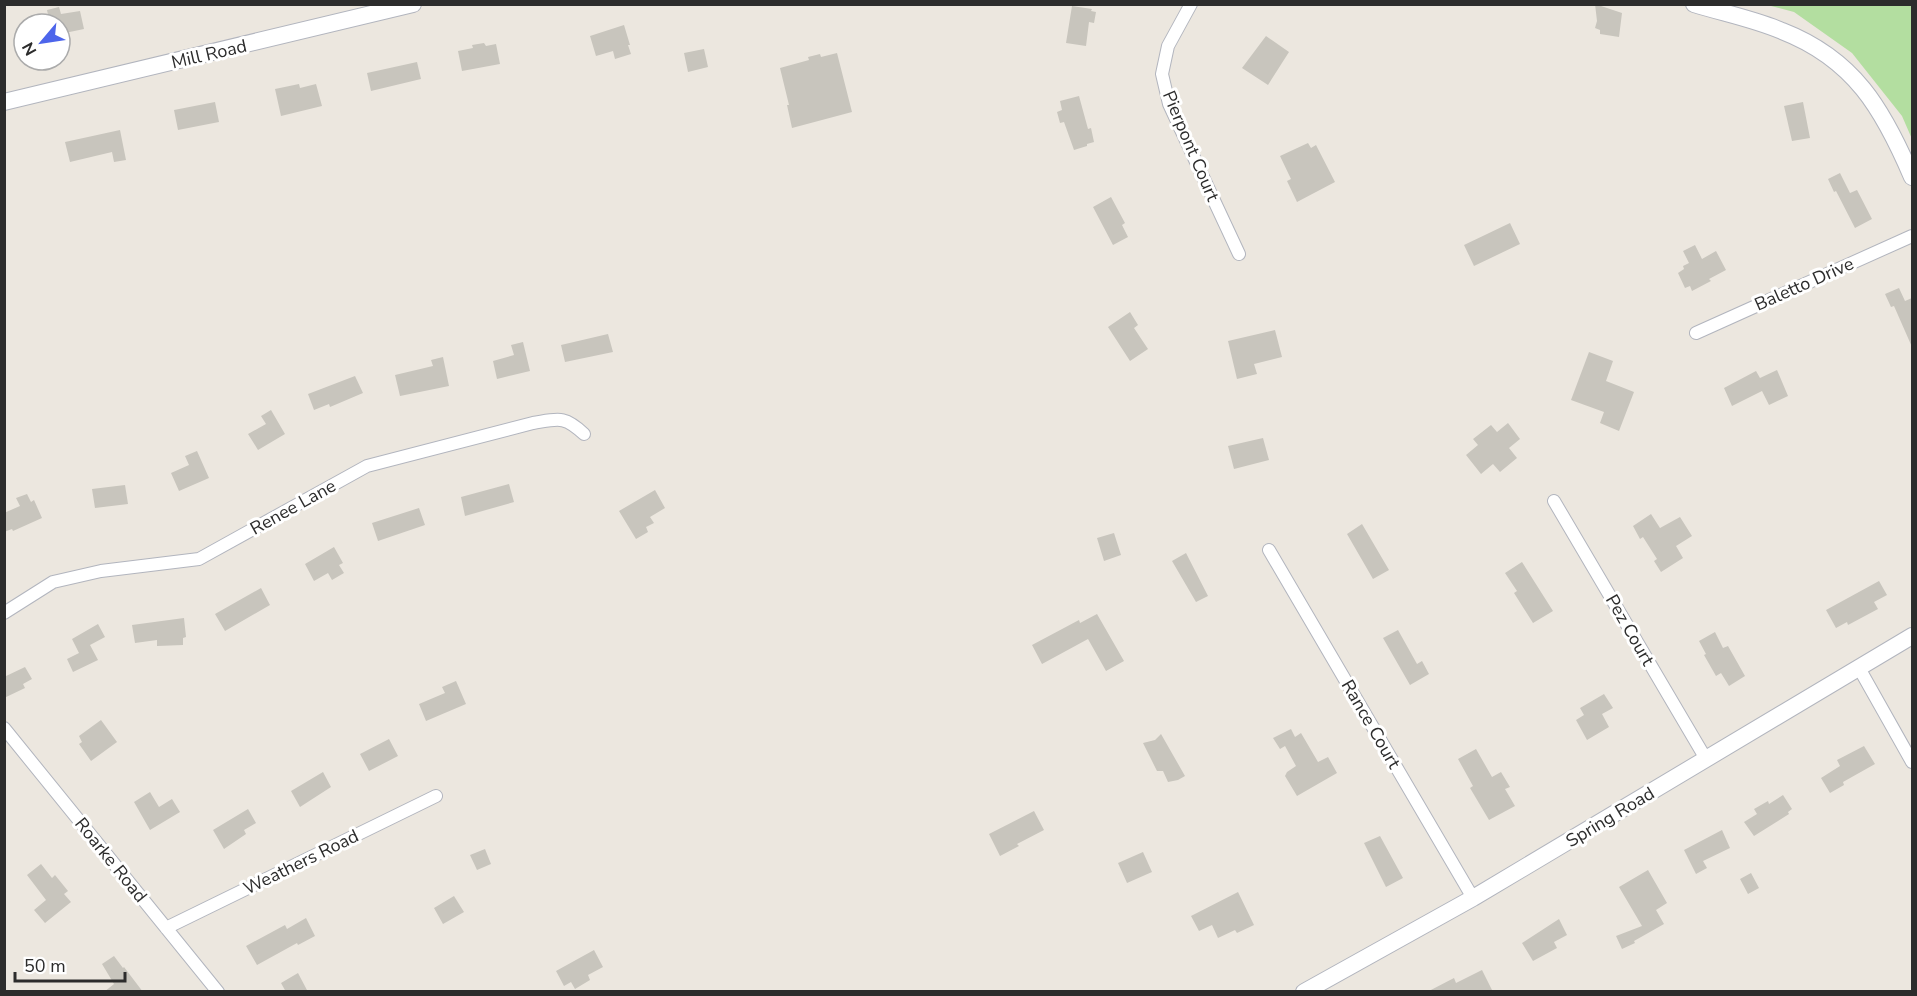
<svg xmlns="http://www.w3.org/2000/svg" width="1917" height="996" font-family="'Nunito Sans',sans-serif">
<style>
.green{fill:#b3dea0}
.building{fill:#c8c5bd}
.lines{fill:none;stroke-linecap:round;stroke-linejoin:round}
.street-casing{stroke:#b2b5be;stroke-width:14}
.secondary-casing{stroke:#b2b5be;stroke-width:18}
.street{stroke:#fff;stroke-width:12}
.secondary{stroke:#fff;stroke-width:16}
.labels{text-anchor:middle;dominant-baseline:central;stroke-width:6;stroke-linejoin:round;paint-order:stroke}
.street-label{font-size:18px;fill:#2c2c2c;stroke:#fff}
</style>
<rect width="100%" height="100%" fill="#ece7df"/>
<!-- green -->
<path class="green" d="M1767 5H1912V139L1902 116 1852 53 1794 12Z"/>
<!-- building -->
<path class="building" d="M1595 4 1622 13 1619 37 1600 34V30L1595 28 1597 21Z
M1072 6 1092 9 1091 11 1096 12 1094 23 1089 22 1086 46 1066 43Z
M59 7 61 14 80 11 84 29 60 34V24H50L47 10Z
M624 25 630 45H628L631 54 615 59 613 51 596 56 590 36Z
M1266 36 1289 52 1268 85 1242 68Z
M484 43 486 46 496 44 500 64 462 71 458 51 473 48 472 45Z
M704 49 708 67 688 72 684 53Z
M837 53 852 112 792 128 787 105H789L780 68 809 60 808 57 820 54 821 57Z
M417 62 421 79 371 91 367 73Z
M299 84 300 88 316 84 322 106 281 116 275 89Z
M1079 96 1088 129 1091 128 1094 142 1087 144V146L1074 150 1064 122 1060 123 1057 112 1062 110 1060 101Z
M215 102 219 122 178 130 174 110Z
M1803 102 1810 138 1792 141 1784 106Z
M120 130 126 160 114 162 112 152 70 162 65 142Z
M1308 143 1311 148 1316 145 1335 182 1297 202 1287 181 1291 179 1280 156Z
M1840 173 1850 193 1857 190 1872 219 1855 228 1836 191 1834 192 1828 179Z
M1111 197 1125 223 1122 225 1128 237 1113 245 1093 207Z
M1510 223 1520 244 1474 266 1464 245Z
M1695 245 1702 259 1716 251 1726 270 1709 279 1711 281 1692 291 1690 286 1685 288 1678 273 1684 269 1683 266 1689 263 1683 251Z
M1899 288 1905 301 1912 298V347L1894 306 1891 307 1885 294Z
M1130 312 1138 325 1134 328 1148 349 1130 361 1108 327Z
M1275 330 1282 357 1254 364 1257 374 1237 379 1228 341Z
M608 334 613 352 565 362 561 345Z
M523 342 530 371 497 379 493 361 514 355 511 345Z
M1589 352 1613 361 1606 381 1634 392 1619 431 1600 423 1604 412 1571 400Z
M443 357 449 386 400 396 395 375 433 366 431 360Z
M1777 370 1788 396 1769 405 1762 391 1732 406 1724 388 1756 371 1760 378Z
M355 376 363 393 330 407 329 404 314 410 308 394Z
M271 410 285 434 258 450 248 434 266 424 261 416Z
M1508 423 1520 439 1509 448 1517 458 1500 472 1493 464 1481 474 1466 455 1478 445 1473 439 1491 425 1497 432Z
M1263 438 1269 460 1234 469 1228 446Z
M197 451 209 478 179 491 171 473 189 465 185 456Z
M509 484 514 502 465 516 461 497Z
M125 485 128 504 95 508 92 489Z
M655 490 665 508 650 517 654 523 646 527 648 532 636 539 619 511Z
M27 494 31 502 34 500 42 518 13 531 12 529 4 532V513L20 506 16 498Z
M419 508 425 525 378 541 372 523Z
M1651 514 1660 528 1680 517 1692 536 1676 546 1683 558 1661 572 1654 561 1657 559 1643 537 1640 539 1633 526Z
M1362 524 1389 570 1373 579 1347 534Z
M1114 533 1121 555 1104 561 1097 538Z
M334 547 343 563 339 565 344 573 332 580 328 573 314 581 305 564Z
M1186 553 1208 596 1196 602 1172 561Z
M1522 562 1553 611 1533 623 1514 593 1517 591 1505 573Z
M1879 581 1887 595 1874 602 1878 609 1848 625 1847 622 1836 628 1826 610Z
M261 588 270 605 225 631 215 614Z
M1097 614 1124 661 1106 671 1088 639 1042 664 1032 645 1079 620 1080 623Z
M184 618 186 637 183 638V645L157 646V640L135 643 132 625Z
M98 624 105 637 90 645 98 660 73 672 67 659 79 653 72 639Z
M1398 630 1417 664 1422 661 1429 674 1410 685 1383 638Z
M1715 632 1723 648 1728 646 1745 676 1729 686 1721 673 1716 676 1704 655 1706 654 1699 641Z
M25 667 32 679 23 684 25 688 4 698V677Z
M456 681 466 704 426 721 419 704 445 693 442 687Z
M1604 694 1613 708 1602 714 1609 727 1587 740 1576 720 1584 715 1580 708Z
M101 720 117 742 91 761 79 744 82 742 79 736Z
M1291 729 1295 737 1301 733 1318 762 1328 757 1337 773 1297 796 1285 776 1287 772 1296 766 1285 746 1280 749 1273 738Z
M1161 734 1185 776 1178 780 1168 782 1163 771H1157L1143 743 1155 740Z
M389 739 398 756 369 771 360 754Z
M1864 746 1875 764 1843 782 1844 785 1830 793 1821 778 1840 766 1837 760Z
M1476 749 1492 777 1501 772 1510 787 1505 789 1515 806 1489 820 1470 788 1473 786 1458 759Z
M323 772 331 787 300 807 291 791Z
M150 792 159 807 172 799 180 812 150 830 134 802Z
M1783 795 1792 809 1788 812 1789 814 1754 836 1744 822 1757 814 1754 809 1768 801 1769 804Z
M248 809 256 823 244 830 246 834 224 849 213 830Z
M1034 811 1044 830 1017 844 1019 846 1000 856 989 834Z
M1722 830 1730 848 1703 861 1707 868 1696 874 1684 850Z
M1380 836 1403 878 1386 887 1364 843Z
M485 849 491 864 477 870 470 855Z
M1143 852 1152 872 1127 883 1118 863Z
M41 864 52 878 55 875 68 891 64 894 71 902 45 923 34 910 46 900 27 875Z
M1648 870 1667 903 1656 910 1664 924 1634 941 1635 943 1622 949 1616 936 1642 926 1619 887Z
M1751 873 1759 888 1748 894 1740 879Z
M1238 892 1254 925 1237 933 1235 930 1218 938 1212 925 1199 931 1191 916Z
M454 896 464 912 443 924 434 908Z
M306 918 315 936 298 945 297 943 257 965 246 946 285 925 287 929Z
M1559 919 1567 935 1554 942 1557 948 1533 961 1522 943Z
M594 950 603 967 588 975 590 980 575 989 571 982 564 986 556 971Z
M114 956 123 968 124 967 143 992H104L114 984 102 964Z
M1482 970 1493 992H1427L1454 978 1456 983Z
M298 973 308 992H286L281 983Z"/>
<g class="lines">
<defs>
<path id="street" d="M1191 4 1168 46 1162 74 1169 104 1239 254
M1696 333 1912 236
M1554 501 1706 759
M1269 550 1473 898
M4 613 53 582 101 571 199 559 367 466 533 423C558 419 564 415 584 434
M1859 668 1912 762
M4 728 218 992
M166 928 436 796"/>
<path id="secondary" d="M1694 4C1723 13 1754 19 1782 31 1854 59 1883 109 1912 177
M4 102 413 4
M1304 992 1473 898 1912 636"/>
</defs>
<!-- street casing -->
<use href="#street" class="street-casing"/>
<!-- secondary casing -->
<use href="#secondary" class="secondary-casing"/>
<!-- street -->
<use href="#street" class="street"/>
<!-- secondary -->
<use href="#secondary" class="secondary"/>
</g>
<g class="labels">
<!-- street labels -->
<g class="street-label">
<text transform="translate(209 54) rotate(-13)">Mill Road</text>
<text transform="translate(1191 146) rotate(67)">Pierpont Court</text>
<text transform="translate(1804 284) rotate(-24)">Baletto Drive</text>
<text transform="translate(293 507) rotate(-29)">Renee Lane</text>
<text transform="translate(1630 630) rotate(60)">Pez Court</text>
<text transform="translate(1371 724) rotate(60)">Rance Court</text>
<text transform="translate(1610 817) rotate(-31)">Spring Road</text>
<text transform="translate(111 860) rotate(51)">Roarke Road</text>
<text transform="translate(301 862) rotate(-26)">Weathers Road</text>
</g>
</g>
<!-- border -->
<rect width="1917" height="996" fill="none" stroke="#2c2c2c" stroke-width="12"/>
<!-- north arrow -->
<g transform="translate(42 42) rotate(241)"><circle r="28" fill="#ffffff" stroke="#ababab" stroke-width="1.5"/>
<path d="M0-4.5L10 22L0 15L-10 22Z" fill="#4d65eb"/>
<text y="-9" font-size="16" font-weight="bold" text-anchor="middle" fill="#2c2c2c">N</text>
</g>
<!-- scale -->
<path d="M15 972v9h110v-9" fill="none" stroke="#2c2c2c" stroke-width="3"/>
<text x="24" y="972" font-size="18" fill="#2c2c2c" stroke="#ffffff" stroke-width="4.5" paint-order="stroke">50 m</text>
</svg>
